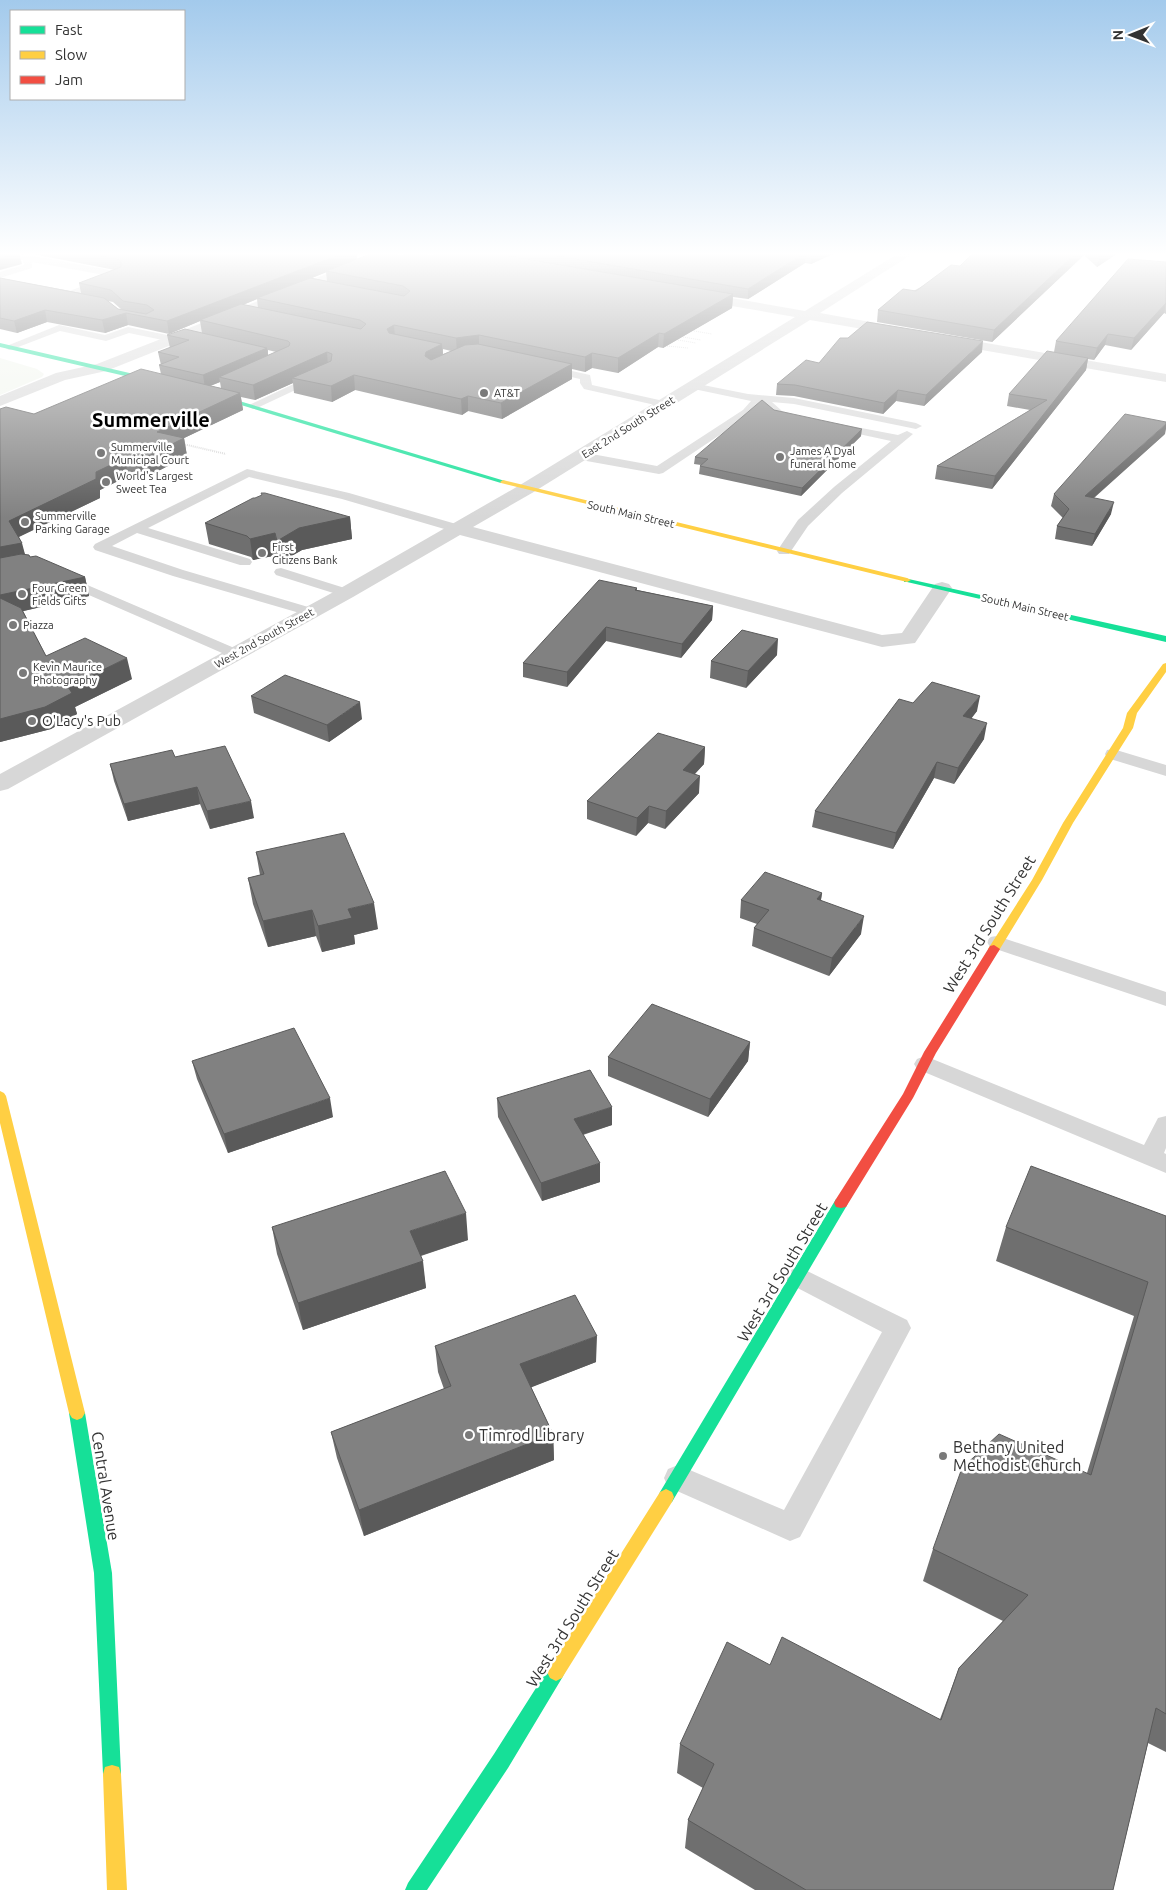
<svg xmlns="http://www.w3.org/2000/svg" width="1166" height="1890" font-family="Ubuntu,sans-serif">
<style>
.green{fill:#f1f5ed}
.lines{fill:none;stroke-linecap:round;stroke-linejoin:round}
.path-far1{stroke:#d6d6d6;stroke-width:1;stroke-dasharray:1 1;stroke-linecap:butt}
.path{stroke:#d6d6d6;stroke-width:2;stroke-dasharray:1 1;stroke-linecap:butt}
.lane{fill:#d7d7d7;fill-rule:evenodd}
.street{fill:#d7d7d7;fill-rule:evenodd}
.fast{fill:#16e098;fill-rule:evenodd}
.slow{fill:#ffcf43;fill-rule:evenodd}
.jam{fill:#f24e42;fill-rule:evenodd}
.wall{fill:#6f6f6f;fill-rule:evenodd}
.shaded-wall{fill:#5a5a5a}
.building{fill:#818181;stroke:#5a5a5a}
.poi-dot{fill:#7a7a7a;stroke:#fff;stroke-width:2}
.labels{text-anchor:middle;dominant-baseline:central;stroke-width:5;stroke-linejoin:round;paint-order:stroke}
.far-poi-label{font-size:11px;fill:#333;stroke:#fff;text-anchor:start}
.far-street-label{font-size:11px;fill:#333;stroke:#fff}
.poi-label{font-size:14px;fill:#333;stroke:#fff;text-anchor:start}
.near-street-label{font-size:16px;fill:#333;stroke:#fff}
.near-poi-label{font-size:16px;fill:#333;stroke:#fff;text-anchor:start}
.far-town-label{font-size:20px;font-weight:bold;fill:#000;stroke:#fff}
</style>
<rect width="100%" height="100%" fill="#fff"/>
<!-- green -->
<path class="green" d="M0 358 37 369 44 374 42 377 0 395Z"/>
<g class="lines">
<!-- path-far1 -->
<path class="path-far1" d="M694 331 712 334
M683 337 701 340
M678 340 696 343
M667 346 688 348"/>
<!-- path -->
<path class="path" d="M183 444 226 454"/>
<!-- lane -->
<path class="lane" d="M0 253H17L120 272 125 275 65 299 0 287V281L64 293 110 276 32 262V268L0 278V272L24 265 23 260Z
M59 325 105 335 128 327 172 336 177 339 172 342 129 333 106 341 60 331 13 349 9 350 4 347Z
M545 365 590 375 592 385 668 402 670 404 664 407 584 389 580 383V379L541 370 540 368 541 366Z
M317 373 322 376 321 378 257 408 253 409 247 406Z
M693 383 748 394 794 398 916 423 922 426 916 429 794 404 772 402 782 411 804 417 806 419 800 422 774 415 761 404 751 414 663 473 659 474 581 460 575 456 581 452 657 466 743 410 751 401 689 388 688 386Z
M835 423 898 435 907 431 913 434 842 493 808 526 789 554H779L777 551 798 520 834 487 891 441 831 428 829 426 831 424Z
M247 469 349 493 463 526 465 529 458 533 342 499 249 477 148 528 250 559 252 562 250 565H240L137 533 112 546 183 570 315 609 317 612 315 615 310 616 173 576 95 550 93 547 95 544Z
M281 568 351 590 353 593 351 596 346 597 276 575 274 572 276 569Z
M64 575 239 650 242 653 239 656H229L59 582 57 579 59 576Z
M1113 749 1166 765V776L1107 758 1105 754 1107 750Z
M997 936 1166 992V1006L990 947 987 942 990 937Z
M925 1056 1144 1145 1158 1118 1166 1116V1148L1164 1153 1166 1154V1173L917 1069 914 1064 917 1059Z
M797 1266 907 1320 911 1328 800 1537 790 1541 668 1487 664 1478 668 1469 678 1465 784 1510 882 1332 788 1283 784 1276 788 1269Z"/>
<!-- street -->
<path class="street" d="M380 253H397L395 256 106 371 65 380 0 406V396L56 373 97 364Z
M899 253H914L820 313 898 327 903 328 905 331 903 334 898 335 810 320 532 493 473 527 882 635 902 633 935 584 942 582 949 584 952 588 915 643 882 647 460 535 353 597 8 789 0 791V774L339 589 520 485 795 317 697 300 692 299 691 296 692 293 697 292 805 311Z
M946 336 1166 374V382L941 343 939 340Z"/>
<!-- fast -->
<path class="fast" d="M0 343 164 381 167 383 164 385 0 347Z
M206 391 505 481 506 482 501 483 204 394 203 393Z
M904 578 1166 636V642L907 582H904Z
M841 1198 846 1199 848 1203 846 1207 672 1502 666 1505 660 1502 658 1497 660 1492 836 1199Z
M77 1406 82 1408 85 1413 112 1573 121 1774 119 1781 112 1783 105 1781 103 1774 94 1573 69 1413 72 1408Z
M556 1663 562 1666 565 1672 562 1678 508 1768 427 1890H405L408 1883 494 1754 550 1666Z"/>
<!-- slow -->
<path class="slow" d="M503 480 907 578 911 580 907 582 501 483 500 482Z
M1166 663V672L1137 713 1133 728 1073 823 1042 880 998 952H990L988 949 1032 880 1063 823 1123 728 1127 713 1163 664Z
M0 1091 4 1093 6 1096 85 1413 82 1418 77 1420 72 1418 69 1413 0 1123Z
M666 1489 672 1492 674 1497 672 1502 562 1678 556 1681 550 1678 547 1672 550 1666 660 1492Z
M112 1765 119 1767 121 1774 127 1890H107L103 1774 105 1767Z"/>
<!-- jam -->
<path class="jam" d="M994 945 1000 949 936 1053 913 1098 846 1207 841 1208 836 1207 834 1203 836 1199 903 1094 924 1052 990 946Z"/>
</g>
<!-- wall -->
<path class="wall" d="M28 253H356L357 259 402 256H432L439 253H835L811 264 805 263 748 299 733 297 732 308 663 348 658 347 618 373 592 368 585 372 572 369V379L502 419 468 411 462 415 355 390 332 402 294 393 293 383 255 400 241 397 243 410 184 438 187 456 141 480 128 476 100 490V498L19 537 25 555 85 577 89 596 23 611 46 656 132 679 75 707 77 714 51 729 0 742V409L34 414 161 374 159 365H161L158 352 170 348 167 335 202 333 200 321 169 334 128 325 105 333 47 322 17 333 0 329V278L81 293 79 283 115 270ZM326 272 327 281 312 278ZM257 299 258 308 243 305ZM108 301 113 302 122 310 118 309ZM443 349 451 351 443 354ZM268 350 276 352 268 355ZM220 382 221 388 210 386Z
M973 253H1118L1097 267 1084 255 992 342 877 322 878 310 960 266Z
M1166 262V314L1164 313 1131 350 1105 345 1094 360 1088 359 1086 370 992 489 935 479 937 466 1030 410 1007 406 1009 394 1054 352 1056 341Z
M982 352 924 406 896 401 883 414 794 396 776 395 777 384 819 363Z
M774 410 861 436 801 496 699 474 700 466 701 465 694 464 695 457Z
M1165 434 1094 498 1111 514 1092 546 1055 539 1057 526 1063 518 1051 506 1054 494Z
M350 517 352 539 302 550 281 562 278 555 253 560 251 557 209 544 205 523Z
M637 588V590L713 606 712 620 681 658 606 641 567 687 523 677V663Z
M777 655 746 688 710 678 711 661Z
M251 696 362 719 329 742 254 713Z
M913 703 977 711 971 719 984 739 954 784 934 778 893 849 812 827 815 811Z
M705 747 704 764 695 774 699 793 665 829 648 823 636 836 587 819V801Z
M175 757 254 818 210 829 200 804 128 821 114 781 110 764Z
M256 852 378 929 354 935 355 944 322 952 316 936 268 947 253 904 248 878 260 875Z
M822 893 821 900 861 934 829 976 752 946 754 928 757 924 740 918 741 900Z
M750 1042 748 1061 708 1117 608 1076V1057Z
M192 1061 333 1117 228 1153 197 1079Z
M497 1098 612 1125 583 1135 600 1182 542 1201 498 1117Z
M1166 1216V1752L1148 1743 1113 1890H755L685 1848 688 1820 703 1788 677 1773 680 1744 770 1665 940 1719 959 1668 1003 1621 923 1581 933 1549 1087 1473 1134 1316 996 1261 1006 1227Z
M272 1227 468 1240 421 1256 426 1288 303 1330 277 1254Z
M435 1346 596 1362 531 1387 553 1434 554 1460 364 1536 337 1458 331 1432 444 1389 438 1372Z"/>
<!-- shaded-wall -->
<path class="shaded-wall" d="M15 253H19L22 264 0 270V258Z
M344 253H356L357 260 259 299 257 298V299L202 321 200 320V321L169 334 167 321Z
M806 253 805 263 748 299V289Z
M814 253H835L811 264 812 254Z
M1076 253H1084V255L992 342 994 330Z
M1104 253H1118L1097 267 1099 256Z
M733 294 732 308 663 348 664 334Z
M1166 303 1164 313 1131 350 1134 338Z
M45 310 47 322 17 333 14 321Z
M126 313 128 325 105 333 102 320Z
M394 325 395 339 388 343 387 329Z
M659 333 658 347 618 373V358Z
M1108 334 1105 345 1094 360 1097 348Z
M479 335V349L457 352 456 338Z
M983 341 982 352 924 406 926 395Z
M442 344 443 359 427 367 425 356 426 352Z
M267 348 269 361 219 377 220 382 205 388 203 375Z
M327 352 328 367 292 378 293 383 255 400 253 385Z
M592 353V368L585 372V357Z
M1088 358 1086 370 992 489 995 476Z
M572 364V379L502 419 501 403Z
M354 375 355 390 332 402 331 386Z
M898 390 896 401 883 414 884 403Z
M240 393 243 410 161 449 157 432Z
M468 396V411L462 415 461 399Z
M1166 424V429L1165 434 1082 508 1085 496Z
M862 429 861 436 801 496 802 488Z
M184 438 187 456 141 480 137 462Z
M125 458 128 476 100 490V498L14 539 9 521 96 472Z
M1114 502 1111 514 1092 546 1095 534Z
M350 517 352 539 302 550 281 562 277 541 299 528Z
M275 533 278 555 253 560 250 539Z
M22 543 27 562 0 568V547Z
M85 577 89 596 2 616 0 609V595Z
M713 606 712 620 681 658 682 644Z
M606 627V641L567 687V672Z
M778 639 777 655 746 688 748 671Z
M127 658 132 679 75 707 77 714 51 729 0 742V719Z
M980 696 977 711 960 732 963 716Z
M360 702 362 719 329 742 327 725Z
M987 723 984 739 954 784 958 768Z
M705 747 704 764 682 787 683 770Z
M937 762 934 778 893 849 896 833Z
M700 776 699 793 665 829 666 811Z
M197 787 200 804 128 821 124 804Z
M251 801 254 818 210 829 207 811Z
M649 806 648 823 636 836 637 818Z
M822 893 819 911 817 899Z
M374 903 378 929 354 935 355 944 322 952 318 926 348 909Z
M312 910 316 936 268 947 263 921Z
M864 916 861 934 829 976 832 958Z
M750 1042 748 1061 708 1117 710 1099Z
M330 1098 333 1117 228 1153 224 1134Z
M612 1107V1125L574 1137V1119Z
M600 1163V1182L542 1201 541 1183Z
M466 1213 468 1240 413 1258 410 1231Z
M423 1261 426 1288 303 1330 298 1303Z
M597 1336 596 1362 522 1391 520 1364Z
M553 1434 554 1460 364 1536 359 1510Z"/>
<!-- building -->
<path class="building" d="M0 253H15L0 258Z
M87 253H344L167 321 126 313 102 320 45 310 14 321 0 318V278L104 298 118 309 146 314 154 310 147 305 123 301 111 290 79 283 121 267V260Z
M373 253H389L402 256 407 253H415L432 256 439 253H490L733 294 664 334 659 333 618 358 592 353 585 357 479 335 456 338 394 325 387 329 389 333 442 344 426 352 425 356 431 360 465 345 478 344 572 364 501 403 468 396 461 399 354 375 331 386 292 378 331 361 332 354 327 352 253 385 219 377 289 346 290 343 288 341 200 320 241 304 361 329 366 324 360 320 257 298 310 278 404 296 410 291 403 286 326 271Z
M541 253H805L748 289Z
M973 253H1076L994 330 878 310 903 289 916 291 951 265 960 266Z
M1096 253H1104L1099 256Z
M1128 259 1166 262V303L1134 338 1108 334 1097 348 1056 341Z
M867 322 983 341 926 395 898 390 884 403 795 385 777 384 806 360 819 363 840 338H848Z
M185 329 267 348 203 375 159 365 179 357 158 352 189 340 167 335Z
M1047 351 1088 358 995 476 937 466 1047 400 1009 394Z
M141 369 240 393 157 432 184 438 137 462 125 458 96 472V479L9 521 22 543 0 547V409L6 407 34 414Z
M762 400 774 410 862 429 802 488 700 466 708 459 695 457Z
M1125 414 1166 422V424L1085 496 1114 502 1095 534 1057 526 1069 509 1054 494Z
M261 493H265L350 517 299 528 277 541 275 533 250 539 247 536 205 523 253 498H255L262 495Z
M21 554 29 555 30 557 36 556 85 577 0 595V558Z
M599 580 637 588 635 590 713 606 682 644 606 627 567 672 523 663Z
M0 598 21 608 46 656 85 638 127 658 68 687 72 693 45 707 0 719Z
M742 630 778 639 748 671 711 661Z
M285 675 360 702 327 725 251 696Z
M932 682 980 696 963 716 987 723 958 768 937 762 896 833 815 811 899 699 913 703Z
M658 733 705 747 683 770 700 776 666 811 649 806 637 818 587 801Z
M225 746 251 801 207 811 197 787 124 804 110 764 172 750 175 757Z
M344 833 374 903 348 909 352 918 318 926 312 910 263 921 248 878 264 874 256 852Z
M765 872 822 893 817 899 864 916 832 958 754 928 769 910 741 900Z
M652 1004 750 1042 710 1099 608 1057Z
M294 1028 330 1098 224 1134 192 1061Z
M590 1070 612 1107 574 1119 600 1163 541 1183 497 1098Z
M1031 1166 1166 1216V1714L1156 1708 1113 1890H806L688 1820 714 1764 680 1744 727 1642 770 1665 782 1637 941 1720 959 1668 1028 1595 933 1549 962 1468 999 1434 1091 1475 1148 1282 1006 1227Z
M445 1171 466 1213 410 1231 423 1261 298 1303 272 1227Z
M575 1295 597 1336 520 1364 553 1434 359 1510 331 1432 451 1386 435 1346Z"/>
<!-- sky -->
<linearGradient id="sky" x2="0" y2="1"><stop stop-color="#a3caec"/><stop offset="0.49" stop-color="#fff"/><stop offset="1" stop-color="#fff" stop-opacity="0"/></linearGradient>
<rect width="1166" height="518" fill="url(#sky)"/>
<!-- markers -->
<g class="poi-dot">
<circle cx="484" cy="393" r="5"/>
<circle cx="101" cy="453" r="5"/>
<circle cx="780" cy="457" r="5"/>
<circle cx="106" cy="482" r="5"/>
<circle cx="25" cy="522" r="5"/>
<circle cx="262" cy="553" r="5"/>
<circle cx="22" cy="594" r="5"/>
<circle cx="13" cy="625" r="5"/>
<circle cx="23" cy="673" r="5"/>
<circle cx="32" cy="721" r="5"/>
<circle cx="469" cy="1435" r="5"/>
<circle cx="943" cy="1456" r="5"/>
</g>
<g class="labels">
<!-- far-poi labels -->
<g class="far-poi-label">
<text x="494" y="393">AT&amp;T</text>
<text x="111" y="447">Summerville<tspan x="111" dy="13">Municipal Court</tspan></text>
<text x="790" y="451">James A Dyal<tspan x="790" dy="13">funeral home</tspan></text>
<text x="116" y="476">World's Largest<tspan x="116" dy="13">Sweet Tea</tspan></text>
<text x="35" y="516">Summerville<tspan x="35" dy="13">Parking Garage</tspan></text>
<text x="272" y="547">First<tspan x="272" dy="13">Citizens Bank</tspan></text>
<text x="32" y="588">Four Green<tspan x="32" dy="13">Fields Gifts</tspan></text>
<text x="23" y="625">Piazza</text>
<text x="33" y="667">Kevin Maurice<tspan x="33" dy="13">Photography</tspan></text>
</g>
<!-- far-street labels -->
<g class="far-street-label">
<text transform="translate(628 427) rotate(-32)">East 2nd South Street</text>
<text transform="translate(631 514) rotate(13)">South Main Street</text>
<text transform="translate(1025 607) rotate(13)">South Main Street</text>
<text transform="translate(264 638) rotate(-29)">West 2nd South Street</text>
</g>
<!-- poi labels -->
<g class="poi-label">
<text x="42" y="721">O'Lacy's Pub</text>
</g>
<!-- near-street labels -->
<g class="near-street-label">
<text transform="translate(989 924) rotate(-58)">West 3rd South Street</text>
<text transform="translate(782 1272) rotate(-59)">West 3rd South Street</text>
<text transform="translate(106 1486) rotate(81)">Central Avenue</text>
<text transform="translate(572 1618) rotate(-58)">West 3rd South Street</text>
</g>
<!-- near-poi labels -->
<g class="near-poi-label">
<text x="479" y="1435">Timrod Library</text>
<text x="953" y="1447">Bethany United<tspan x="953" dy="18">Methodist Church</tspan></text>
</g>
<!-- far-town labels -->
<g class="far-town-label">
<text x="151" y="419">Summerville</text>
</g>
</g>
<!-- legend -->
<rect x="10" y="10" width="175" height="90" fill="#ffffff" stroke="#adadad"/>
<rect x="20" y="26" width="25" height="8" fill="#16e098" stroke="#adadad"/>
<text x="55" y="35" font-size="15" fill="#333333">Fast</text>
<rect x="20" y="51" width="25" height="8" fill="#ffcf43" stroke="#adadad"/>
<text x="55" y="60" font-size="15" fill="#333333">Slow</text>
<rect x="20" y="76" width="25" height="8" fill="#f24e42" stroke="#adadad"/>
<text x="55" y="85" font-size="15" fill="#333333">Jam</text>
<!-- north arrow -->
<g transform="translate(1131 35) rotate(269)" stroke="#ffffff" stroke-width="4" paint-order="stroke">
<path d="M0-4L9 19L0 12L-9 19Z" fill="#333333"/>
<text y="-8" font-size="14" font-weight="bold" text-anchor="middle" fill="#333333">N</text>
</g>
</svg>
